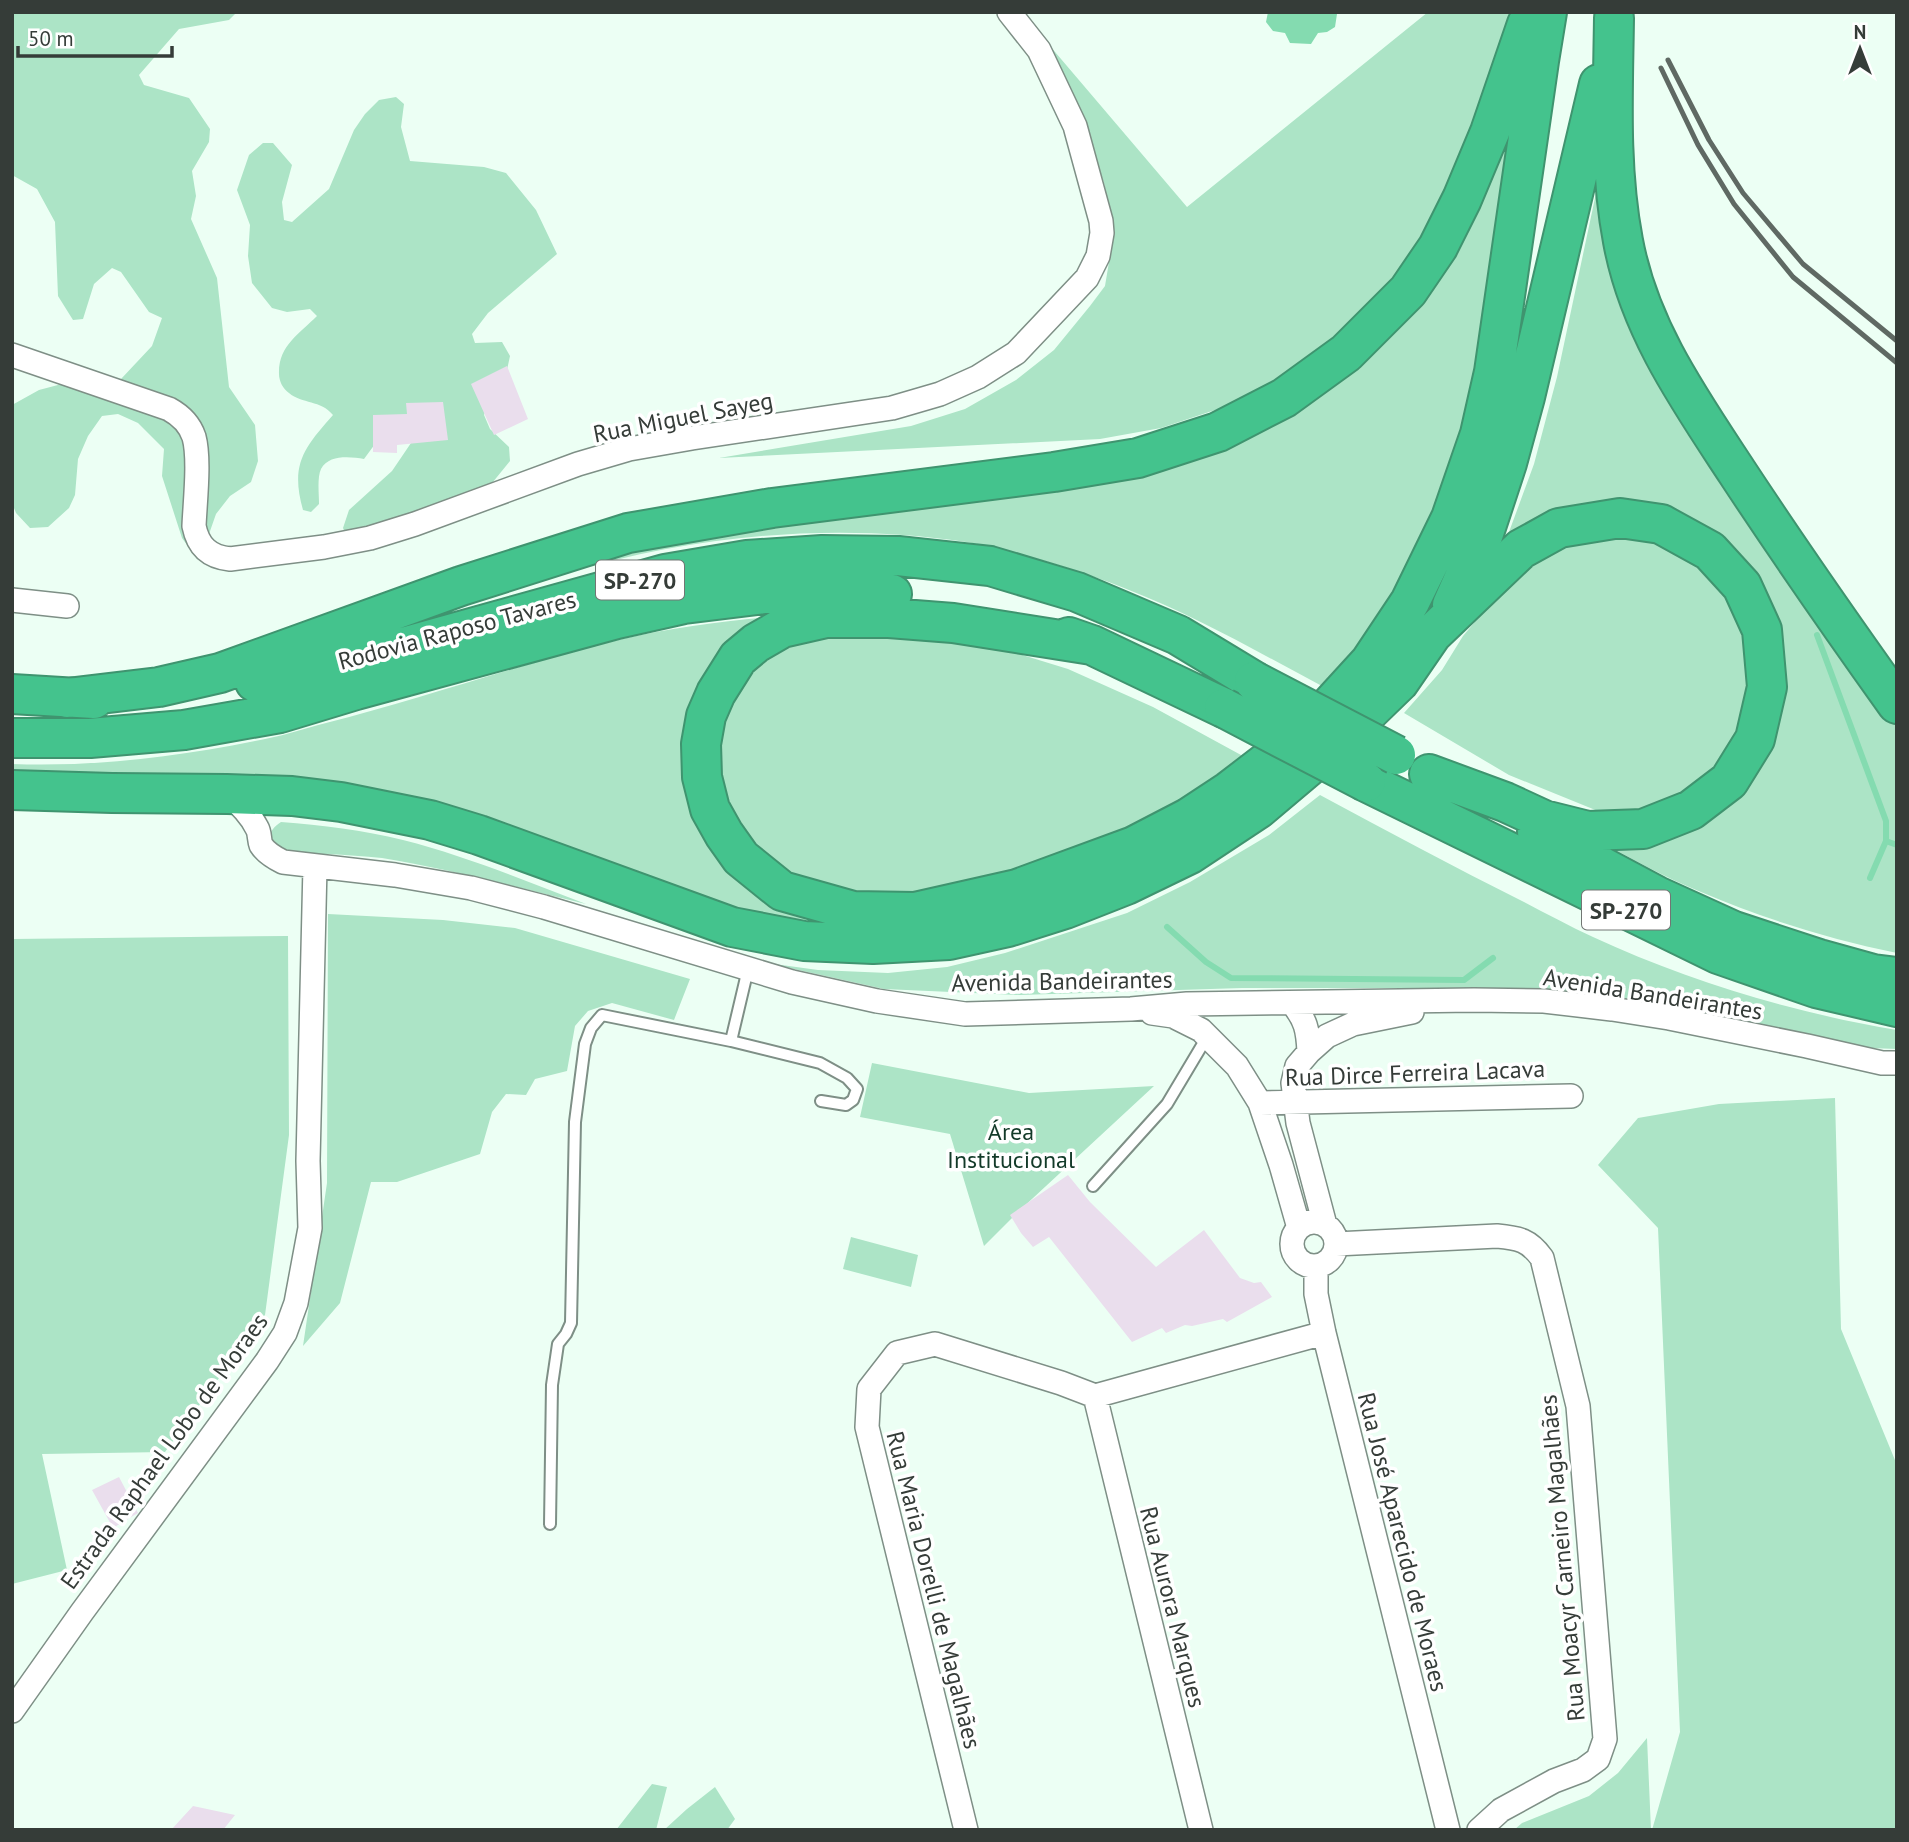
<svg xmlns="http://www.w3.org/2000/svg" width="1909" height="1842" font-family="'PT Sans',sans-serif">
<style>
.green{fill:#ace4c6}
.water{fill:#84dbb0}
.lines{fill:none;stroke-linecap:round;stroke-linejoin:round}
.stream{stroke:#84dbb0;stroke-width:6}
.building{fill:#eadeed}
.service-casing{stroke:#7e8f86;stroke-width:14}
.minor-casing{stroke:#7e8f86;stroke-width:26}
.motorway-casing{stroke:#3f946f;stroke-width:42}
.service{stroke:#fff;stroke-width:10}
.minor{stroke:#fff;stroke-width:23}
.motorway{stroke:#44c38d;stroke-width:38}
.rail{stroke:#5f6963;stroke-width:5}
.motorway-bridge-casing{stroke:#3f946f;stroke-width:42;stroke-linecap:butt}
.motorway-bridge{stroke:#44c38d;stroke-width:38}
.labels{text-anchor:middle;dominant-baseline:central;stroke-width:7;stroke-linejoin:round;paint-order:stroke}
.shield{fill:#fff;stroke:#727674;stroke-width:2}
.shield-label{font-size:23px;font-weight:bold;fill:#353c38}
.street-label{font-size:24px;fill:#353c38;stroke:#fff}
.park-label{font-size:24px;fill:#133a29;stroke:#fff}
</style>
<rect width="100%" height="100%" fill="#ecfff4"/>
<!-- green -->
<path class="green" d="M12 12H237L229 20 179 29 139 75 144 85 189 98 210 129 209 142 192 171 196 196 191 219 217 278 229 387 255 425 258 461 251 482 230 496 216 514 209 534 207 562 197 559 182 538 162 476 164 449 138 423 118 414 102 416 88 436 78 459 75 495 69 508 48 527 30 528 16 513 12 503V405L39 390 73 381 121 379 152 346 162 318 149 312 121 272 112 268 94 284 83 319 73 320 58 296 55 222 37 189 12 175Z
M1428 12H1510L1505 33 1441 213 1399 276 1365 313 1303 365 1227 406 1161 428 1100 439 719 458 911 426 965 409 1016 380 1054 350 1090 306 1105 286 1114 232 1104 183 1081 116 1044 39 1187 207Z
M396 97 404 104 401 127 410 161 484 167 506 173 536 210 557 254 488 313 472 334 475 343 502 342 510 356 505 379 488 402 484 415 490 429 509 447 510 461 475 504 348 539 343 528 349 510 392 471 411 443 375 444 364 459C351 457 329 454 321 469 317 477 319 494 319 504L311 512 303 510C290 464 304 448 333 415 321 400 302 404 289 393 283 389 279 381 279 374 278 346 299 334 317 316L310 309 287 312 272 308 252 283 248 256 250 225 237 190 249 155 263 143H273L292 165 282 202 284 220 292 222 329 189 354 130 365 114 379 100Z
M1501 151H1507L1485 367 1427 546 1333 692C1265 656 1197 616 1124 588 1086 573 1047 561 1008 551 994 548 980 544 966 542 833 522 696 535 567 573L566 566 1291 408Z
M1602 165 1614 254 1897 717V953C1830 939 1764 919 1701 892 1666 878 1632 859 1599 841L1675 833 1778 685 1692 527 1511 540 1509 532 1534 464 1557 377Z
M1639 535 1712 568 1753 635 1751 721 1696 794 1620 820 1509 775 1404 713 1442 670 1463 636 1528 559 1560 541Z
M780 616 724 658 710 843 731 875 762 897 1017 915 772 925 446 816 12 779V764C94 767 175 757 255 741 279 737 303 729 326 723 426 697 523 663 622 639 674 627 727 621 780 616Z
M847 631 993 646 1068 669 1153 707 1252 761 1118 843 936 895H832L749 853 711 773 725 703 772 648Z
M1320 795C1387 831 1454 867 1522 901 1545 913 1569 926 1593 937 1688 981 1794 1013 1897 1030V1049L1870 1048 1769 1027 1601 997 1517 988H1242L1020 995 884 989 767 963 818 970 888 973 947 967 1005 953 1127 913 1190 882 1269 835Z
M281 822C322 825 363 830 403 840 466 856 526 881 586 904 519 888 450 869 382 858 364 856 346 855 328 854 312 854 295 857 280 850 265 842 268 830 281 822Z
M328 914 443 920 515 928 690 979 674 1020 612 1003 588 1011 575 1026 567 1071 535 1079 526 1095 506 1094 492 1112 480 1154 397 1182H371L340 1303 303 1346 327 1183Z
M288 936 289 1135 265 1315 165 1452 42 1454 67 1570 12 1584V939Z
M872 1063 1029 1093 1154 1086 1019 1211 984 1246 950 1134 860 1117Z
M1835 1098 1841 1329 1897 1465V1830H1652L1680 1732 1658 1228 1598 1165 1638 1118 1719 1104Z
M851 1237 918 1255 911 1287 843 1269Z
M1647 1738 1651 1830H1514L1522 1823 1589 1796 1618 1773Z
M652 1784 667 1787 656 1830H616Z
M715 1787 735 1819 727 1830H664L687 1809Z"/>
<!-- water -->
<path class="water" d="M1268 12H1336L1337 14 1335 27 1327 32 1318 33 1311 44 1290 43 1285 33 1273 31 1266 22Z"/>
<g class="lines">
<!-- stream -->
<path class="stream" d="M1817 635 1886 821V841L1870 878
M1886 841 1897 845
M1167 927 1206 962 1231 978 1464 980 1493 958"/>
</g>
<!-- building -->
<path class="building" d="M507 366 528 419 494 435 471 384Z
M443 402 448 440 397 445V453L373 452V415L407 414 406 403Z
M1068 1175 1090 1202 1156 1267 1204 1230 1240 1278 1254 1283 1261 1282 1272 1297 1227 1322 1223 1319 1192 1326 1185 1325 1166 1333 1162 1328 1132 1342 1049 1237 1033 1247 1021 1233 1010 1215Z
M119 1477 138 1513 113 1528 92 1490Z
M193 1806 235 1815 223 1830H171Z"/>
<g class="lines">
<defs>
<path id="service" d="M731 1041 748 969
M1093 1186 1167 1104 1207 1037
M550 1524 552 1385 558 1344 566 1334 571 1323 575 1122 585 1044 591 1028 602 1015 731 1041 820 1063 847 1078 857 1089 853 1100 846 1105 821 1101"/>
<path id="minor" d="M12 355 169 409C180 415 190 425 194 437 200 459 195 502 194 526 198 546 209 557 230 559L324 547 370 538 415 524 578 464 629 449 692 438 892 408 940 394 978 377 1016 353 1087 278 1098 256 1102 233 1101 221 1075 126 1039 50 1009 12
M12 600 67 606
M228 794C240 804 250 814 257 828 260 833 259 840 261 845 266 853 275 858 283 862L395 875 471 888 544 907 792 982 877 1001 965 1014 1131 1009 1187 1004 1474 1000 1544 1001 1612 1009 1669 1018 1807 1046 1882 1063H1897
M1292 1003C1306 1020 1308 1030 1309 1052
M1152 1013 1173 1016 1201 1030 1237 1066 1260 1103 1281 1165 1299 1228
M1260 1103 1571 1096
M1292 1244a22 22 0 1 1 44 0a22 22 0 1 1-44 0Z
M1325 1225 1298 1123 1293 1083 1297 1066 1309 1052 1327 1036 1353 1024 1412 1012
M1336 1244 1497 1236C1519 1238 1529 1240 1542 1258L1578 1406 1605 1739 1598 1759 1583 1770 1554 1781 1501 1810 1479 1830
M1316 1267V1294L1324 1333 1448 1830
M1095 1396 1201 1830
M12 1711 82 1612 267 1361 285 1333 296 1303 310 1228 308 1161 315 866
M966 1830 867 1427 869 1389 897 1353 935 1344 1061 1383 1095 1396 1324 1333"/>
<path id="motorway" d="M1614 18C1613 92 1609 168 1623 241 1639 328 1689 399 1737 472 1789 551 1842 627 1897 704
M1452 605 1484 533 1507 463 1525 397 1599 84
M1069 637 1092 645 1224 708
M1092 645 953 623 889 618H826L782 628 756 643 738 658 716 693 706 716 701 744 702 777 710 809 724 834 741 858 782 891 853 911 915 912 1017 889 1134 846 1188 818 1229 791 1306 732 1370 662 1410 602 1451 518 1480 434 1494 372 1539 61 1547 12
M255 682 378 654 665 574 747 560 822 555 898 556 990 566 1077 592 1178 635 1254 681
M12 694 94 699
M67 698 159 687 220 673 461 586 628 533 772 508 1054 472 1138 458 1218 432 1284 398 1346 353 1408 291 1438 247 1462 199 1490 132 1527 24
M12 738H90L184 730 280 713 356 690 617 619 684 604 765 594 839 591 892 594
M1366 782 1718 954 1816 988 1897 1007
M12 790 112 793 227 794 292 796 341 802 430 820 479 835 732 927 804 941 873 944 949 940 1008 927 1065 909 1126 885 1190 854 1258 809 1335 744 1399 682 1432 634 1521 549 1559 528 1620 518 1661 524 1710 551 1742 586 1762 630 1767 687 1755 739 1729 781 1691 810 1643 829 1588 831 1544 820 1505 802 1429 774
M1537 832 1657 896 1734 931 1819 959 1873 974 1897 977"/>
</defs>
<!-- service casing -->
<use href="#service" class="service-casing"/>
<!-- minor casing -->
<use href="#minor" class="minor-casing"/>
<!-- motorway casing -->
<use href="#motorway" class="motorway-casing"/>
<!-- service -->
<use href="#service" class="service"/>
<!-- minor -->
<use href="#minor" class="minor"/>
<!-- motorway -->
<use href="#motorway" class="motorway"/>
<!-- rail -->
<path class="rail" d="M1668 60 1709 140 1743 193 1803 264 1897 341
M1661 68 1698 145 1734 204 1793 277 1897 363"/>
<defs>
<path id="motorway-bridge" d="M1254 681 1396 755
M1224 708 1366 782"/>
</defs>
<!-- motorway-bridge casing -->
<use href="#motorway-bridge" class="motorway-bridge-casing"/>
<!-- motorway-bridge -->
<use href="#motorway-bridge" class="motorway-bridge"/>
</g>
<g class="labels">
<!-- shield labels -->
<g class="shield">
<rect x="596" y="560.5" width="88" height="39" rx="5"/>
<rect x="1582" y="890.5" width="88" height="39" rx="5"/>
</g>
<g class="shield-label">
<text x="640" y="580">SP-270</text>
<text x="1626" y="910">SP-270</text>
</g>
<!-- street labels -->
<g class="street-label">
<text transform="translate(683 417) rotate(-11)">Rua Miguel Sayeg</text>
<text transform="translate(457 630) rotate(-15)">Rodovia Raposo Tavares</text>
<text transform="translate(1062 981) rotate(-1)">Avenida Bandeirantes</text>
<text transform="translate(1653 994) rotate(9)">Avenida Bandeirantes</text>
<text transform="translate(1415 1073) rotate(-2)">Rua Dirce Ferreira Lacava</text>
<text transform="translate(164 1451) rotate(-54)">Estrada Raphael Lobo de Moraes</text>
<text transform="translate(1403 1542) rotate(76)">Rua José Aparecido de Moraes</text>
<text transform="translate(1562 1558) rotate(-95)">Rua Moacyr Carneiro Magalhães</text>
<text transform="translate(934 1590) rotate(76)">Rua Maria Dorelli de Magalhães</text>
<text transform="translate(1173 1607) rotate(76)">Rua Aurora Marques</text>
</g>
<!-- park labels -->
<g class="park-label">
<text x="1011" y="1131">Área<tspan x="1011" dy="28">Institucional</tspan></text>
</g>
</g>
<!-- border -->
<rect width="1909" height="1842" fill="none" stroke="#353c38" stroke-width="28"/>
<!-- north arrow -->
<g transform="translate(1860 49)" stroke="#ffffff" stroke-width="5" paint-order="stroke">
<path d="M0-5L12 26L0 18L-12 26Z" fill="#353c38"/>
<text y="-10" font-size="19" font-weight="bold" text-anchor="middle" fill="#353c38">N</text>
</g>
<!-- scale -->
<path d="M18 46v10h154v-10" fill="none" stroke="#353c38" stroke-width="3.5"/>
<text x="28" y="46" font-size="21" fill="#353c38" stroke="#ffffff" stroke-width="5" paint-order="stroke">50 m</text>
</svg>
